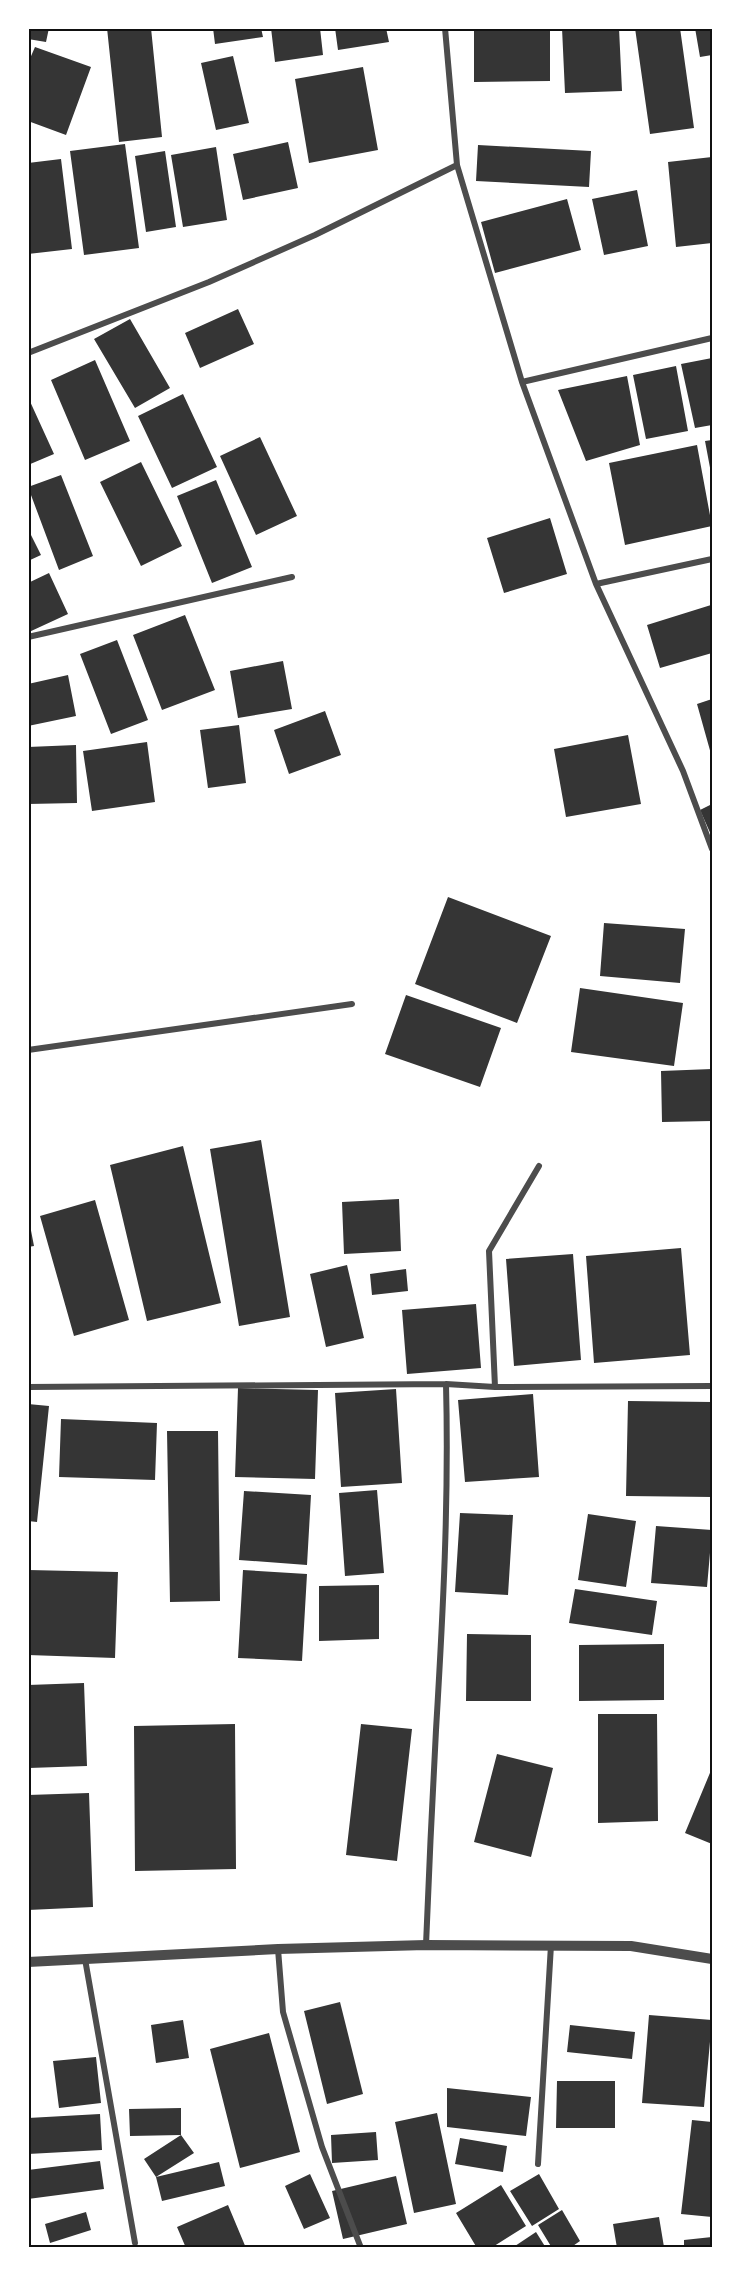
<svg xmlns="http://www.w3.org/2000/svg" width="741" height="2276" font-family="Signika,sans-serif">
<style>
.building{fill:#353535}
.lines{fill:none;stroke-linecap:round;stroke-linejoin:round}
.minor{stroke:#4c4c4c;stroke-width:6}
.tertiary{stroke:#4c4c4c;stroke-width:10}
.neatline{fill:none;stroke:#111;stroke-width:2}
</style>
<rect width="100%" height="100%" fill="#fff"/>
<!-- building -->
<path class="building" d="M28 28H49L46 42 28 39Z
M107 28H151L162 137 119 142Z
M213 28H261L263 37 215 44Z
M271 28H320L323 55 275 62Z
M335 28H386L389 42 338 50Z
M474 28H550V81L474 82Z
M562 28H619L622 91 565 93Z
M635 28H680L694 128 650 134Z
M695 28H712V55L700 57Z
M35 47 91 67 66 135 28 121V63Z
M233 56 249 123 216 130 201 63Z
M363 67 378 150 309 163 295 79Z
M288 142 298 188 243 200 233 154Z
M125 144 139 248 84 255 70 151Z
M478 145 591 151 589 187 476 181Z
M216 147 227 220 183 227 171 155Z
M165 151 176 227 146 232 135 156Z
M712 157V243L676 247 668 162Z
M61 159 72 249 28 254V163Z
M637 190 648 246 604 255 592 199Z
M567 199 581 250 495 273 481 222Z
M238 309 254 344 200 368 185 333Z
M130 319 170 388 135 408 94 339Z
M712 358V425L695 428 681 364Z
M95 360 130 441 85 460 51 380Z
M676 366 688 431 646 439 633 375Z
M627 376 640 445 586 461 558 390Z
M183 394 217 467 172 488 138 416Z
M28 397 54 454 28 465Z
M260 437 297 516 256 535 220 456Z
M712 440V472L711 473 705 441Z
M697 445 712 526 625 545 609 463Z
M141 462 182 546 141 566 100 482Z
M61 475 93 556 59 570 28 487Z
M216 480 252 567 212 583 177 496Z
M550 518 567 574 504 593 487 538Z
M28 529 41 555 28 561Z
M49 573 68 614 29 632 28 583Z
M711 605 712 653 660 668 647 625Z
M185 615 215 690 162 710 133 635Z
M117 640 148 720 111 734 80 654Z
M283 661 292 709 238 718 230 671Z
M68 675 76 716 28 726V684Z
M712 699V753L711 754 697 704Z
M325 711 341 755 289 774 274 730Z
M239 725 246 783 208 788 200 730Z
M628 735 641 804 566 817 554 749Z
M147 742 155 802 92 811 83 751Z
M76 745 77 803 28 804V747Z
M712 804V837L700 810Z
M448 897 551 936 517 1023 415 984Z
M604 923 685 929 680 983 600 976Z
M580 988 683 1003 674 1066 571 1052Z
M406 995 501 1028 480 1087 385 1054Z
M712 1069V1121L662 1122 661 1071Z
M261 1140 290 1317 239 1326 210 1149Z
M183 1146 221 1303 147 1321 110 1165Z
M399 1199 401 1251 344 1254 342 1202Z
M95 1200 129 1320 74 1336 40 1216Z
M28 1215 34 1246 28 1247Z
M681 1248 690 1355 594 1363 586 1256Z
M573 1254 581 1360 514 1366 506 1259Z
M347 1265 364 1338 326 1347 310 1274Z
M406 1269 408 1291 372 1295 370 1274Z
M476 1304 481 1368 407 1374 402 1310Z
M238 1388 318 1390 315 1479 235 1477Z
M396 1389 402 1483 341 1487 335 1393Z
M533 1394 539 1477 465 1482 458 1400Z
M628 1401 712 1402V1497L626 1496Z
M28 1404 49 1406 37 1522 28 1521Z
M61 1419 157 1423 155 1480 59 1477Z
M167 1431H218L220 1601 170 1602Z
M377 1490 384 1573 345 1576 339 1493Z
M244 1491 311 1495 307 1565 239 1560Z
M460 1513 513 1515 508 1595 455 1592Z
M588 1514 636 1521 626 1587 578 1580Z
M656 1526 712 1530 707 1587 651 1583Z
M28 1570 118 1572 115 1658 28 1655Z
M243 1570 307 1574 302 1661 238 1658Z
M379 1585V1639L319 1641V1586Z
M575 1589 657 1601 652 1635 569 1623Z
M467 1634 531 1635V1701H466Z
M664 1644V1700L579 1701V1645Z
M84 1683 87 1766 29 1768 28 1685Z
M598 1714H657L658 1821 598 1823Z
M235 1724 236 1869 135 1871 134 1726Z
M361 1724 412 1729 397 1861 346 1855Z
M497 1754 553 1768 531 1857 474 1842Z
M712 1768V1844L685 1833Z
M89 1793 93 1907 28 1910V1795Z
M340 2002 363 2094 327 2104 304 2011Z
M649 2015 712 2020 704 2107 642 2103Z
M183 2020 189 2058 156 2063 151 2025Z
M570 2025 635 2032 632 2059 567 2052Z
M269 2033 300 2152 240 2168 210 2049Z
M96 2057 101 2103 59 2108 53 2061Z
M557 2081H615V2128H556Z
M447 2088 531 2097 526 2136 447 2127Z
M181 2108V2135L194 2153 156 2177 144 2159 181 2135 130 2136 129 2109Z
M437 2113 456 2204 414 2213 395 2122Z
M100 2114 102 2150 28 2154V2118Z
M692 2120 712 2122V2217L681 2214Z
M376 2132 378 2160 332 2163 331 2135Z
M460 2138 507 2146 503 2172 455 2164Z
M100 2161 104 2189 28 2199V2170Z
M219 2162 225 2186 162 2201 156 2177Z
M310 2174 330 2218 304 2229 285 2186Z
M539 2174 559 2209 532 2226 510 2191Z
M396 2176 407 2224 343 2239 332 2191Z
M501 2185 526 2226 491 2248H477L456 2213Z
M228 2205 246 2248H186L177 2227Z
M562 2210 580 2241 570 2248H552L538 2225Z
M86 2212 91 2230 50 2243 45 2224Z
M659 2217 664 2247 617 2248 613 2224Z
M536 2232 546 2248H512Z
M712 2237V2248H684V2240Z"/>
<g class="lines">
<!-- minor -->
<path class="minor" d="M445 28 457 165 522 382 596 584 683 771 712 849
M28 353 209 282 315 235 457 165
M522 382 712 338
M596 584 712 559
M28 637 292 577
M28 1050 352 1004
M28 1387 446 1384 495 1387 712 1386
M495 1387 489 1251 539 1166
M426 1945C429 1873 432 1802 436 1730 443 1613 449 1501 446 1384
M278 1949 283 2012 322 2147 361 2248
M85 1959 135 2243
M538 2164 551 1945"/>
<!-- tertiary -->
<path class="tertiary" d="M28 1962 278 1949 426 1945 631 1946 712 1959"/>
</g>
<!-- border -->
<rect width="741" height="2276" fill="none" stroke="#ffffff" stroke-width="60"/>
<rect x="30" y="30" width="681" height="2216" class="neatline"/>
</svg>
